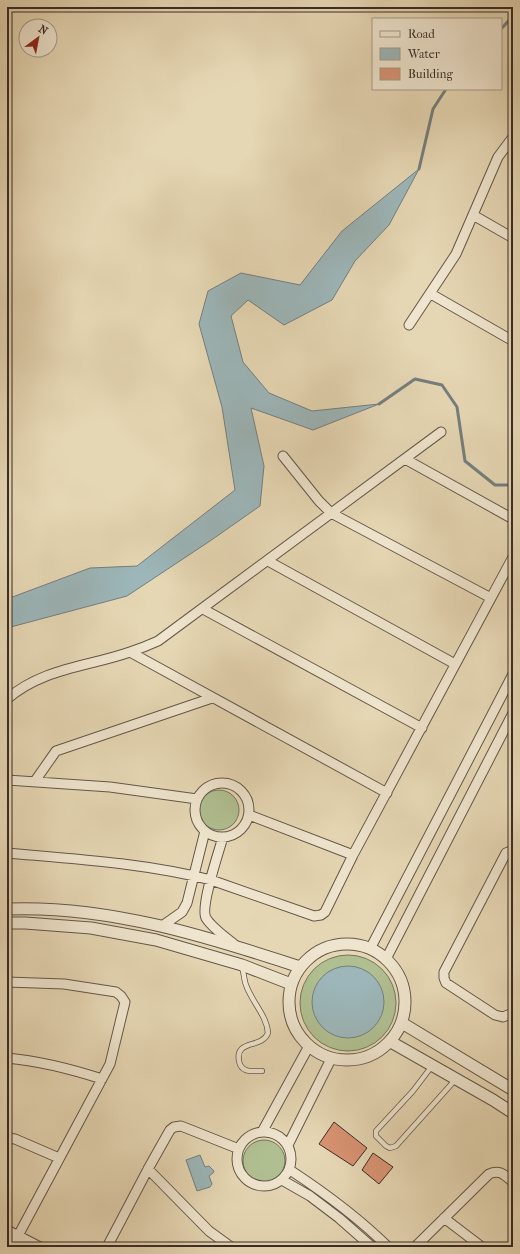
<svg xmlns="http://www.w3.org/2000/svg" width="520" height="1254" font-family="'IM FELL French Canon',serif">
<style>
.green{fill:#b0bf91;stroke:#74765c}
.water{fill:#9cb6b9;stroke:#747f7f}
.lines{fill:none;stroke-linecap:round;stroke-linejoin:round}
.stream{stroke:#747f7f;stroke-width:3}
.building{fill:#d99373;stroke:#382c27}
.service-casing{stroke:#64574a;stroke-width:6}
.minor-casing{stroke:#64574a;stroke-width:11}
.tertiary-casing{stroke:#64574a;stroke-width:13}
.service{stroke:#efe5ce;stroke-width:4.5}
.minor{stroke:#efe5ce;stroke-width:9}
.tertiary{stroke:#efe5ce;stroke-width:11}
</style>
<rect width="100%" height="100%" fill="#e6d7b4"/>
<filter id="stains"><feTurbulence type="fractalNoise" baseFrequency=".005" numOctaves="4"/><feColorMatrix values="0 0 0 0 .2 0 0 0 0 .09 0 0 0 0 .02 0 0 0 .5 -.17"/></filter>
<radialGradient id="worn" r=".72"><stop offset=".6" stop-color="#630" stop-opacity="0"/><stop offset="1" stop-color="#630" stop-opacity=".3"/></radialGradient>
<!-- green -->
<path class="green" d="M199 810a20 20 0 1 1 40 0a20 20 0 1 1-40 0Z
M300 1003a48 48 0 1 1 96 0a48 48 0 1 1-96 0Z
M243 1161a21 21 0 1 1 42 0a21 21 0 1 1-42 0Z"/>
<!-- water -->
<path class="water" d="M419 169 389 225 355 261 332 300 284 325 248 300 231 316 243 362 269 393 312 411 379 404 313 430 251 408 264 466 260 506 210 541 127 596 7 628V599L90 568 137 566 235 490 222 407 199 324 208 291 241 273 300 285 342 231Z
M312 1002a36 36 0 1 1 72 0a36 36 0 1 1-72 0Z
M200 1155 205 1167 209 1166 214 1171 213 1173 209 1176 212 1184 210 1187 197 1191 186 1160Z"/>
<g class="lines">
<!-- stream -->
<path class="stream" d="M501 29 513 16
M419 169 433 109 446 89
M379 404 415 379 442 385 457 407 465 461 495 485H513"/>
</g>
<!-- building -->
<path class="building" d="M334 1122 367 1148 353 1166 319 1144Z
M373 1153 393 1167 379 1184 362 1170Z"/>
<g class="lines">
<defs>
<path id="service" d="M242 967C244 973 244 980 246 985 252 1002 267 1016 268 1033 262 1049 235 1039 239 1061 241 1073 252 1071 262 1071
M432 1066 413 1091 376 1131V1136L386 1146 390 1148 396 1146 456 1079"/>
<path id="minor" d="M473 215 513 238
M431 294 513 341
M409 325 456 254 498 157 513 137
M283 456 319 501 331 513 491 598
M405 459 513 519
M268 561 455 664
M203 609 422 728
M130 652 387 793
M7 699C43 668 87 667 130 652 139 649 149 645 158 641L441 432
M7 780 110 787 197 799
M35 781 56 751 212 698
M195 810a27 27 0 1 1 54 0a27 27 0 1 1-54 0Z
M249 815 353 855
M223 837C219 851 200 907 206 918 212 928 227 938 236 946
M513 850 506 853 444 972V978L446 983 495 1015 503 1017 513 1013
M7 853C75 859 144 863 211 880L314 916 321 915 325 912 353 855 513 557
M162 926 182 912 187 903 205 831
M370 949 513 674
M386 959 513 713
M7 982 64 984 116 992 121 996 125 1002 110 1064 12 1247
M7 1058C40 1061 71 1069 102 1079
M237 1159a27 27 0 1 1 54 0a27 27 0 1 1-54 0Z
M262 1132 309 1046
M7 1138 15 1139 59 1158
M288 1145 331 1059
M148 1169 209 1231 231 1247
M290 1170C325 1193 358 1217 388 1247
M282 1180 310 1196 339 1218 372 1247
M444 1218 482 1247
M7 1230 40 1247
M107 1247 148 1169 170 1130 174 1127 181 1126 239 1149
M415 1247 489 1174C500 1169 504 1175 513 1182"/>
<path id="tertiary" d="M7 909C107 905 206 936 300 967
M7 923H25L91 928 156 940 242 965 291 984
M289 1002a58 58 0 1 1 116 0a58 58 0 1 1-116 0Z
M402 1023 513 1090
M391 1042 493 1100 513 1113"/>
</defs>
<!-- service casing -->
<use href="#service" class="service-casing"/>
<!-- minor casing -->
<use href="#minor" class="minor-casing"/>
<!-- tertiary casing -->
<use href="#tertiary" class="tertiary-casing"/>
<!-- service -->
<use href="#service" class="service"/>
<!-- minor -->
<use href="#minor" class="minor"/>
<!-- tertiary -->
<use href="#tertiary" class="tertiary"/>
</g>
<!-- margin -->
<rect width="520" height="1254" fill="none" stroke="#e6d7b4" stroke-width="24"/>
<rect x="8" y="8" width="504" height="1238" fill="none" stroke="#382c27" stroke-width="2"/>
<rect x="12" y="12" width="496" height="1230" fill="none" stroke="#382c27"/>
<!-- legend -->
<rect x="372" y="18" width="130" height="72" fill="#efe5ce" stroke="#a69b8b"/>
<rect x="380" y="31" width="20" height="6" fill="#efe5ce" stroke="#a69b8b"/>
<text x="408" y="38" font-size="12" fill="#382c27">Road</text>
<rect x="380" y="48" width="20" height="12" fill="#9cb6b9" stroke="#a69b8b"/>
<text x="408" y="58" font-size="12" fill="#382c27">Water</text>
<rect x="380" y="68" width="20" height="12" fill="#d99373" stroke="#a69b8b"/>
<text x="408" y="78" font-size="12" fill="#382c27">Building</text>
<!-- north arrow -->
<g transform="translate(38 38) rotate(32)"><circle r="19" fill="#efe5ce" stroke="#a69b8b"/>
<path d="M0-3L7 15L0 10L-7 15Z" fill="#8f2418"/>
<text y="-6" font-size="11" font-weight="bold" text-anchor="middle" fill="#382c27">N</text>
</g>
<rect width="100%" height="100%" filter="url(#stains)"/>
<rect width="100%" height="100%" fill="url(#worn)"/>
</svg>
